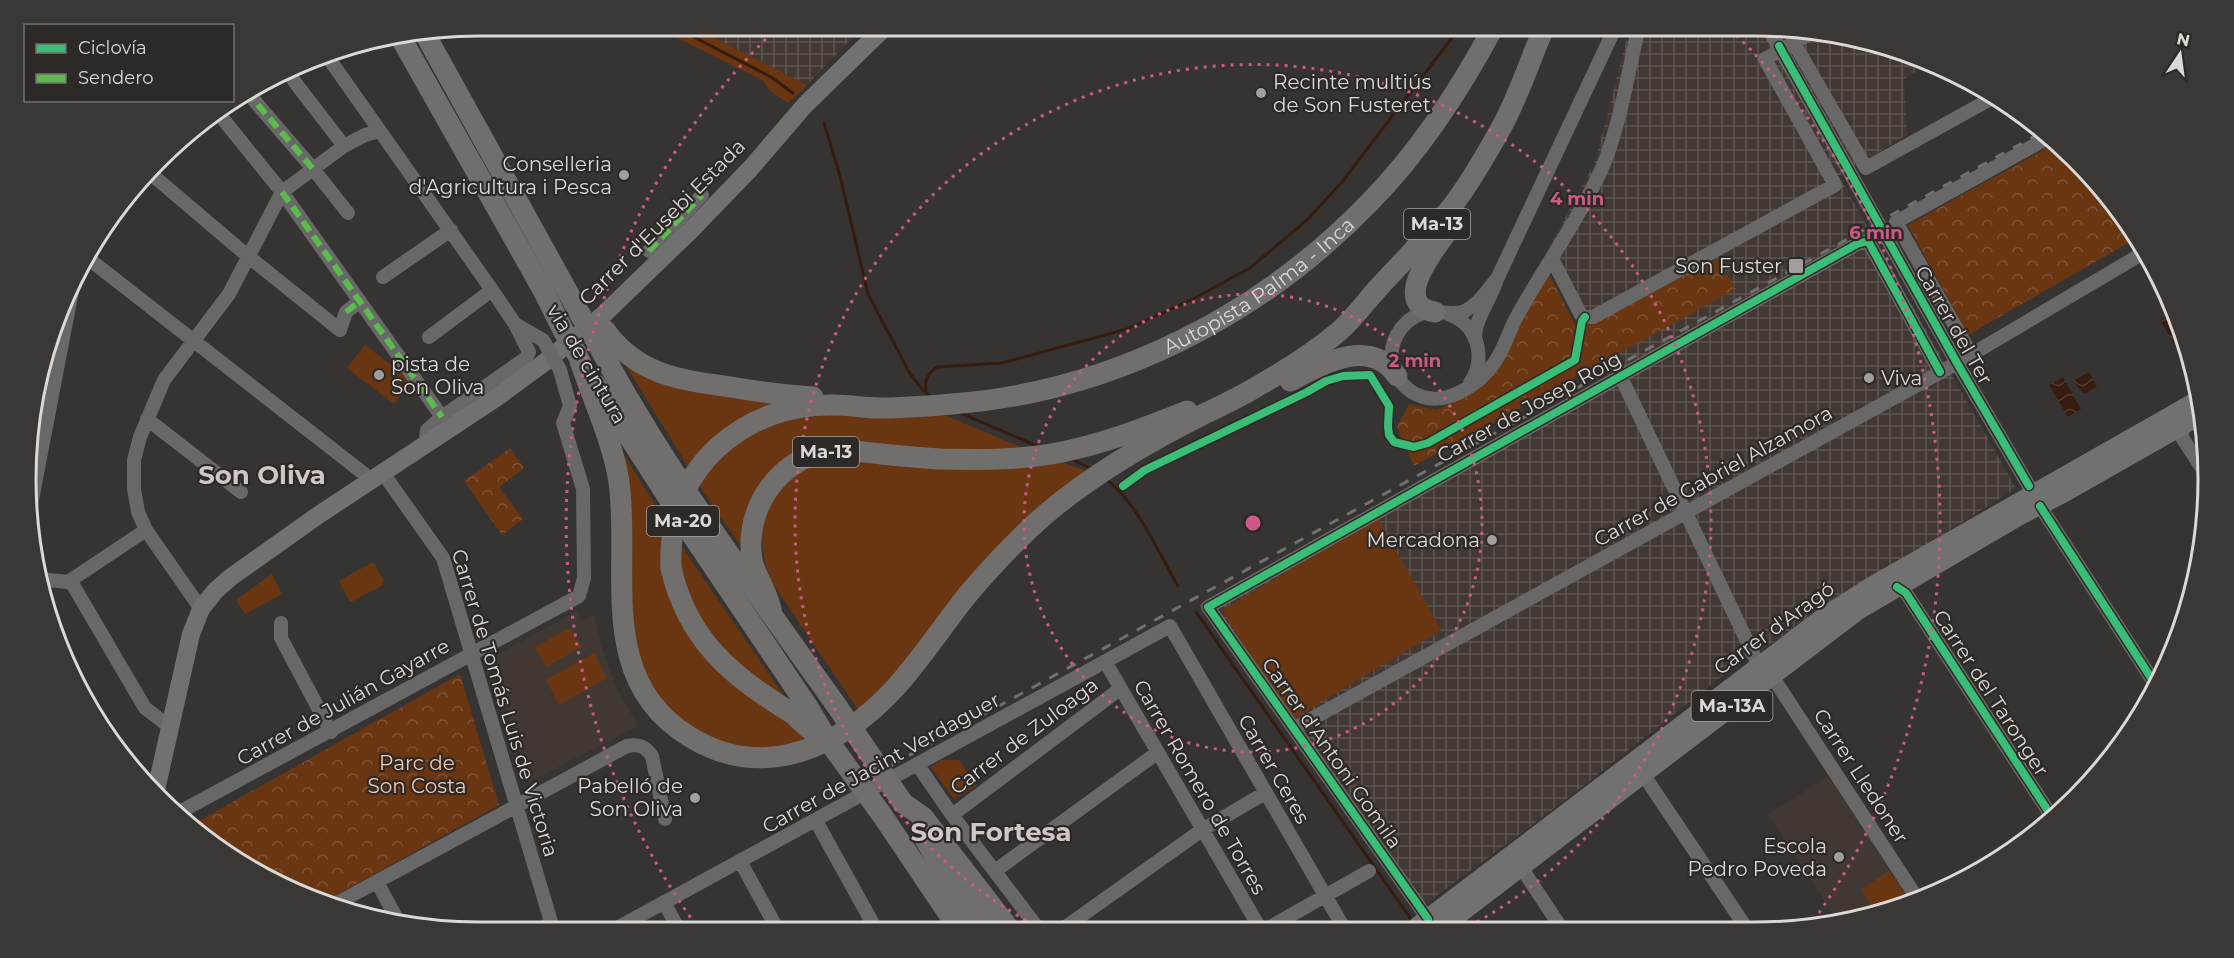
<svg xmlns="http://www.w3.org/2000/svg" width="2234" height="958" font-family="Montserrat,sans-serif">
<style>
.built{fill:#423833}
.industrial{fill:url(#industrial-grid)}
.green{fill:#6a3612}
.park{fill:url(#park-crowns)}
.water{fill:url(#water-waves)}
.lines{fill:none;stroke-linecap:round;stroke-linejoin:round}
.stream{stroke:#351c0e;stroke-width:3}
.minor{stroke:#696868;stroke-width:14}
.major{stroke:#727171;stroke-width:18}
.highway{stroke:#706f6e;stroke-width:21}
.rail{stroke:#71706e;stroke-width:3;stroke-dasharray:10 10;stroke-linecap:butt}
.minor-bridge{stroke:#696868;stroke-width:14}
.highway-bridge{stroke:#706f6e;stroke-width:21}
.quiet{stroke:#5cbc4b;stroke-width:6;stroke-dasharray:12 6;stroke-linecap:butt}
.cycleway-casing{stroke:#2d2926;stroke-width:11}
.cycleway{stroke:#3abd76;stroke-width:8}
.ring{fill:none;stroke:#cb5b86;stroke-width:3;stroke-dasharray:3 6}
.poi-dot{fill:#a19f9d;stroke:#2d2926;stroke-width:2}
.labels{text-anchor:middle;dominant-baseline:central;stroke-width:4.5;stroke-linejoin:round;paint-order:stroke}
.shield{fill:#2d2926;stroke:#a7a4a1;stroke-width:1.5}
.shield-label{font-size:18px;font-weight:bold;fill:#dbd8d6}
.poi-label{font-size:20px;fill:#dbd8d6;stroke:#2d2926;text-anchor:end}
.street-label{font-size:20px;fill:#dbd8d6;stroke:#2d2926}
.park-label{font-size:20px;fill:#f5c7af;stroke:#2d2926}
.district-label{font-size:26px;font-weight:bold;fill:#cec7c4;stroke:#2d2926}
.rim{fill:none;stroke:#dbd8d6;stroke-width:3}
.centre{fill:#cb5b86;stroke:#2d2926;stroke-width:3}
.ring-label{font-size:18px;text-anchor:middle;font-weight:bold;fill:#cb5b86;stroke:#2d2926;stroke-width:4.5;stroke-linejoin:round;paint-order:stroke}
</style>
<defs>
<pattern id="industrial-grid" width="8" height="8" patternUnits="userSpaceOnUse" patternTransform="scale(1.5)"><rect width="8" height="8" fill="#423833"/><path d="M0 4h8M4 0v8" fill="none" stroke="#5d5450"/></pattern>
<pattern id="park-crowns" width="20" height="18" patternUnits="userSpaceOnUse" patternTransform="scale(1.5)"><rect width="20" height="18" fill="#6a3612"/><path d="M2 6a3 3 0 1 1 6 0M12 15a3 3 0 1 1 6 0" fill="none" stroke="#7f5234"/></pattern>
<pattern id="water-waves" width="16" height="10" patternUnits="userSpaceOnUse" patternTransform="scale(1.5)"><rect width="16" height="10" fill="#351c0e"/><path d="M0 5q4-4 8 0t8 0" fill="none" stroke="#523c30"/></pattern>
</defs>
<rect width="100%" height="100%" fill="#363432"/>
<!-- built -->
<path class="built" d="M577 611 582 621 594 615 603 651 616 687 638 726 529 782 493 662 495 656Z
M1828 776 1910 900 1838 921 1768 815Z"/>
<!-- industrial -->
<path class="industrial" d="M692 26H843L853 37 807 85Z
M1630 26H1755L1901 50 1930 63 1904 79 1907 135 1839 176 2016 488 1731 669 1555 808 1416 911 1199 604 1607 378 1544 257 1595 162Z"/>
<!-- green -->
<path class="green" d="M670 26H692L807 85 788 103 770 91 762 80 671 35Z
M365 345 412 381 394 404 347 368Z
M626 366 779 402 689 468Z
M815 414 947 416 1025 449 792 457 745 552 698 484 726 449 765 425Z
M620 448 665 521 668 594 795 725 806 743 797 747 739 749 690 729 654 693 635 646Z
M830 460 1058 461 1089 472 859 711 775 587C752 545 759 494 804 469 811 465 822 463 830 460Z
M1378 518 1441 630 1290 721 1222 610Z
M678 541 788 702 726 658 684 592Z
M371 563H374L384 581 382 582 383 585 351 602 349 601 339 581Z
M272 574 282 594 245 614 236 600Z
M570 628 581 647 546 667 535 647Z
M594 653 607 678 559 705 546 680Z
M942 760H959L977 786 954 799 931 767Z
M1889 871 1909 900 1875 910 1861 890Z"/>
<!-- park -->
<path class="park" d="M2058 142 2115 203 2137 238 1968 335 1908 225Z
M1717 259 1736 289 1414 466 1397 427 1409 404 1437 410 1459 400 1494 370 1549 274 1578 330Z
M510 448 524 468 499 487 523 519 502 535 464 481Z
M460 674 499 805 322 903 253 872 191 828 197 822Z"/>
<!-- water -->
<path class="water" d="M2173 313 2184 338 2174 344 2160 320Z
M2089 372 2097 387 2084 394 2073 381Z
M2063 377 2081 409 2068 417 2049 385Z"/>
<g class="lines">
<!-- stream -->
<path class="stream" d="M678 26 692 36 771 77 793 93
M824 123 840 176 868 294 909 372 922 389 931 397
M926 393C924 382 928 373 937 367L1002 363 1127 329 1189 301 1250 268 1307 220 1342 182 1461 26
M958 412 1037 446
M1071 459 1092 469
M1107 480C1138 504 1158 552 1178 586
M1196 612 1411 919"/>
<!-- minor -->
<path class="minor" d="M1768 28 1813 107
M1794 43 1866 168 1996 96
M325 53 492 290 515 324 529 352 526 358 442 417 427 430 425 446
M294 81 344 146
M246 91 314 170 348 213
M223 119 282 192 442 417
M157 179 249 257 340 330 346 312 360 301
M649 251 702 195
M85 256 372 480
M1552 259 1581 315 1585 317H1593L1835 185 1765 59 1809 34
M383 277 451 230
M1497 279C1487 290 1479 304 1465 311 1453 316 1442 311 1429 312 1406 315 1389 338 1392 361 1395 378 1406 392 1423 397 1446 404 1472 388 1487 372 1502 356 1506 338 1515 320 1543 268 1579 220 1603 166 1621 122 1628 72 1639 26
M1448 314C1478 324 1487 358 1470 383
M515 324 543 340
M429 337 492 290
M1475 339C1475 317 1491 300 1497 279L1616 26
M1971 354 1896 222 2051 136
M1957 363 2033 493
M1620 375 1759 666
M33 414 41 374
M147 419 241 492
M2180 427 2183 439 2207 476
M383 473 443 558 554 932
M31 505 72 291
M2040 506 2155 684
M39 579 68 582 73 585 145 708 170 727
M68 582 146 530
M1897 587 1906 593 2054 820
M201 609 146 530 138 512 134 489V460L140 437 164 380 229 294 282 192 344 146 365 135 379 131
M281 623V638L331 732
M1106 663 1261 930
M1772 676 1917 898
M1295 728 1957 363 2145 252
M917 764 952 815 1040 931
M1643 774 1747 929
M176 814 579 596 584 578 583 489 563 423 570 406 560 370
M952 815 1120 689
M816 821 877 931
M740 861 779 932
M1521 867 1562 929
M995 871 1157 753
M377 882 397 919
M664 902 680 932
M330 907 627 746C639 744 645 746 652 756L665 819
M1428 919 1208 607 1857 244 1868 241 1940 372
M1265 930 1369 871
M1060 931 1202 830 1265 793
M536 932 551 924
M610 932 1170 626 1345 930"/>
<!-- major -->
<path class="major" d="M156 790 191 634 201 609 215 591 231 577 320 514 496 398 545 362 603 315 691 230 750 169 805 105 886 26
M1412 930 1827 614 1871 586 2199 399
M1439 930 1858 611 2020 516 2063 494 2202 415"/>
<!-- highway -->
<g class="highway">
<path d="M425 34 581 316"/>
<path d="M401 38 543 290 564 332"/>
<path d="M1435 312C1387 304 1440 242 1453 224"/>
<path d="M605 330C637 375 680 380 731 387 758 392 786 395 813 397"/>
<path d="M595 339C663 467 750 584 834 702"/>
<path d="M580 361C593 400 613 442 619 482 631 571 595 680 690 737 765 783 842 746 896 687 922 658 944 624 969 593 993 565 1019 537 1047 513 1091 476 1150 441 1202 415 1221 406 1240 397 1258 386 1286 370 1313 353 1337 333 1353 320 1366 301 1380 286 1404 260 1428 236 1450 209 1469 185 1486 155 1501 128 1519 96 1530 59 1545 26"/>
<path d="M1290 381C1323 364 1370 336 1397 376"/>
<path d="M596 385 694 538 808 707 827 739"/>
<path id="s1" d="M718 447C750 418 791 404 834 405 850 405 865 408 881 408 905 408 928 406 952 404 1111 392 1260 316 1370 202 1420 151 1461 88 1494 26"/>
<path d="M671 568C687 639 731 676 790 712 800 719 807 729 818 735"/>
<path d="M772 614C769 595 759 582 753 564 749 549 751 528 756 514 766 484 791 459 823 452 842 448 862 452 881 454 901 456 921 458 940 459 981 460 1023 460 1062 452 1106 443 1147 427 1187 411"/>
<path d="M903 803 923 817 1011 931"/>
<path d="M882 815 960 931"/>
<path d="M925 839 939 864 985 931"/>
</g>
<!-- rail -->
<path class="rail" d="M32 453 55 336
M839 794 2044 131"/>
<!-- minor-bridge -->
<path class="minor-bridge" d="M1813 107 1957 363
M543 340 560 370"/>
<!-- highway-bridge -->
<path class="highway-bridge" d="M581 316 595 339
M564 332 577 354
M671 568C669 521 682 480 718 447
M834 702 903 803
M827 739 882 815"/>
<!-- quiet -->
<path class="quiet" d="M246 91 314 170
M282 192 442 417
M649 251 702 195
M346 312 360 301"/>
<defs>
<path id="cycleway" d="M1779 46 1957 363 2029 486
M1123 486 1145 470 1307 392 1326 381 1343 376 1370 375 1389 406 1388 426 1389 435 1394 442 1414 447 1428 443 1575 360 1582 321 1585 317
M2040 506 2155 684
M1897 587 1906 593 2054 820
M1428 919 1208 607 1857 244 1868 241 1940 372"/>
</defs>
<!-- cycleway casing -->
<use href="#cycleway" class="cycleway-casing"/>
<!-- cycleway -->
<use href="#cycleway" class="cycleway"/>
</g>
<!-- distance rings -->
<g class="ring">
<circle cx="1253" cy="523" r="229"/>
<path d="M1042 929A458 458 0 1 1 1464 929"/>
<path d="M701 932A687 687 0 0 1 776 29M1730 29A687 687 0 0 1 1809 927"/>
</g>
<!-- markers -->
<g class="poi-dot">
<circle cx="1261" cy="93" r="6"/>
<circle cx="624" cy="175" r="6"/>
<rect x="1788" y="258" width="16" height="16" rx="3"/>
<circle cx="379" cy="375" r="6"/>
<circle cx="1869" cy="378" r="6"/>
<circle cx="1492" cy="540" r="6"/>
<circle cx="695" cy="798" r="6"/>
<circle cx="1839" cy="857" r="6"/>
</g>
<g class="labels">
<!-- shield labels -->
<g class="shield">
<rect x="1404" y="209" width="66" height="30" rx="4.5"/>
<rect x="793" y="437" width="66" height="30" rx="4.5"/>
<rect x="647" y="506" width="72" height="30" rx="4.5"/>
<rect x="1691.5" y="691" width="81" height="30" rx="4.5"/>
</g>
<g class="shield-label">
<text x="1437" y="224">Ma-13</text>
<text x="826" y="452">Ma-13</text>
<text x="683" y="521">Ma-20</text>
<text x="1732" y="706">Ma-13A</text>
</g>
<!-- poi labels -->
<g class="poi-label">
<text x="1273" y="82" text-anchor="start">Recinte multiús<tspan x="1273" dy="23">de Son Fusteret</tspan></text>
<text x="612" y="164">Conselleria<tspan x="612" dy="23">d'Agricultura i Pesca</tspan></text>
<text x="1782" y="266">Son Fuster</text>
<text x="391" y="364" text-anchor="start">pista de<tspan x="391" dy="23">Son Oliva</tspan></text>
<text x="1881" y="378" text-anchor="start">Viva</text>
<text x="1480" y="540">Mercadona</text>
<text x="683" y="786">Pabelló de<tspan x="683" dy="23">Son Oliva</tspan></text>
<text x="1827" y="846">Escola<tspan x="1827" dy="23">Pedro Poveda</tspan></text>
</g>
<!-- street labels -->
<g class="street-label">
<text transform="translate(662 222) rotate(-45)">Carrer d'Eusebi Estada</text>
<text stroke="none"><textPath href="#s1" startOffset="579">Autopista Palma - Inca</textPath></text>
<text transform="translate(1954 325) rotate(60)">Carrer del Ter</text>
<text transform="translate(587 364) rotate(59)">via de cintura</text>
<text transform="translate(1529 407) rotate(-29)">Carrer de Josep Roig</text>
<text transform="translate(1713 476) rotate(-29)">Carrer de Gabriel Alzamora</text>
<text transform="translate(1774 628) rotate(-36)">Carrer d'Aragó</text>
<text transform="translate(1991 693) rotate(57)">Carrer del Taronger</text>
<text transform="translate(343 702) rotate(-29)">Carrer de Julián Gayarre</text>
<text transform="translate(505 703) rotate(73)">Carrer de Tomás Luis de Victoria</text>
<text transform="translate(1024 736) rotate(-37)">Carrer de Zuloaga</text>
<text transform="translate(1332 753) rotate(55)">Carrer d'Antoni Gomila</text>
<text transform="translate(881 763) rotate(-29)">Carrer de Jacint Verdaguer</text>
<text transform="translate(1274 769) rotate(60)">Carrer Ceres</text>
<text transform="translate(1861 776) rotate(57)">Carrer Lledoner</text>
<text transform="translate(1200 787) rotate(60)">Carrer Romero de Torres</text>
</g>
<!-- park labels -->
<g class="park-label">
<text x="417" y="763">Parc de<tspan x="417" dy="23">Son Costa</tspan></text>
</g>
<!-- district labels -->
<g class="district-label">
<text x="262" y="475">Son Oliva</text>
<text x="991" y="832">Son Fortesa</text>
</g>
</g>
<!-- crop -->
<path d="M0 0H2234V958H0ZM479 36H1755A443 443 0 0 1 2198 479V479A443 443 0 0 1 1755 922H479A443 443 0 0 1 36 479V479A443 443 0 0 1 479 36Z" fill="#3b3734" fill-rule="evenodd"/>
<path class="rim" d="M479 36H1755A443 443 0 0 1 2198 479V479A443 443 0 0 1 1755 922H479A443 443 0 0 1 36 479V479A443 443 0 0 1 479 36Z"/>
<circle cx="1253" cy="523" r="9" class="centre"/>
<g class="ring-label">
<text x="1577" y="205">4 min</text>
<text x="1876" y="239">6 min</text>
<text x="1415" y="367">2 min</text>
</g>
<!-- legend -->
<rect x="24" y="24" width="210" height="78" fill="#2d2926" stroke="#736f6c" stroke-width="1.5"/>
<rect x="36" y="44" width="30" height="9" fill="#3abd76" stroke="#736f6c" stroke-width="1.5"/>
<text x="78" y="54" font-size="18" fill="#dbd8d6">Ciclovía</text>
<rect x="36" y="74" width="30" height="9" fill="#5cbc4b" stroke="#736f6c" stroke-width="1.5"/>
<text x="78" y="84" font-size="18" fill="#dbd8d6">Sendero</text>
<!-- north arrow -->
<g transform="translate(2180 54) rotate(13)" stroke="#2d2926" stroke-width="4.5" paint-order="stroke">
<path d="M0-4.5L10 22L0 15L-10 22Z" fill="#dbd8d6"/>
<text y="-9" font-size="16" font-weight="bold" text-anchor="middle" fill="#dbd8d6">N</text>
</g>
</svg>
